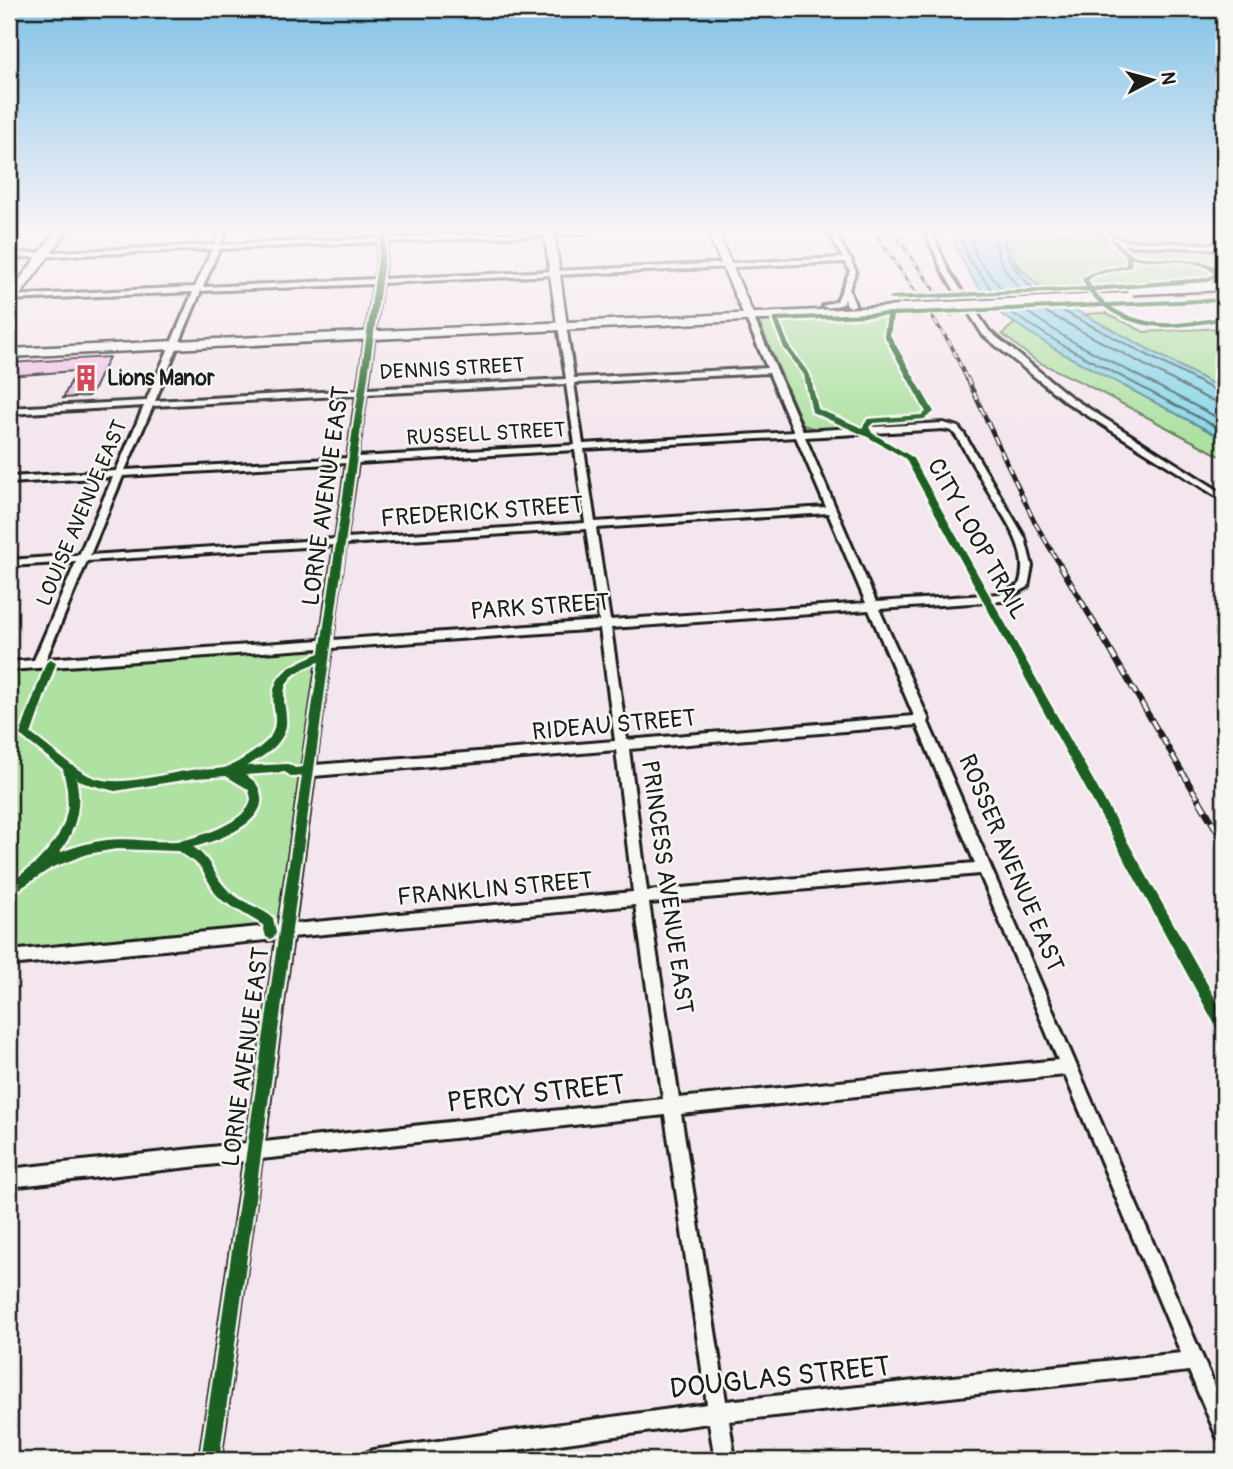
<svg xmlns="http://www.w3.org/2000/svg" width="1233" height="1469" font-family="Pangolin,sans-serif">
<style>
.green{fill:#aee1a2;stroke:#657e5f;stroke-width:2}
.water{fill:#88d6e7;stroke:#5d8c96;stroke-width:2}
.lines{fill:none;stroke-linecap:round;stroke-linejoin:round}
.shore{stroke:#47666d;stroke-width:2}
.building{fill:#efc2e6;stroke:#1c1c1c;stroke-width:2}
.street-casing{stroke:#1c1c1c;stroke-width:6}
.secondary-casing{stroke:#1c1c1c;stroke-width:5}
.primary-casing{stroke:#1c1c1c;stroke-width:5}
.street{fill:#f6f6f2;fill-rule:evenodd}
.secondary{fill:#f6f6f2;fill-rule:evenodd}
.primary{fill:#f6f6f2;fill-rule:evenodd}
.rail-far3-casing{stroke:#1c1c1c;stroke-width:3.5}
.rail-far2-casing{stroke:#1c1c1c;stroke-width:4.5}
.rail-far1-casing{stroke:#1c1c1c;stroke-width:6}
.rail-casing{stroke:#1c1c1c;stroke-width:7}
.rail-far3{stroke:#f6f6f2;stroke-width:2;stroke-dasharray:6;stroke-linecap:butt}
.rail-far2{stroke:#f6f6f2;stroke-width:2.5;stroke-dasharray:8;stroke-linecap:butt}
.rail-far1{stroke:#f6f6f2;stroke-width:3.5;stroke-dasharray:10;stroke-linecap:butt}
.rail{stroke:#f6f6f2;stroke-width:4.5;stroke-dasharray:12;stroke-linecap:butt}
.primary-bridge-casing{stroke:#1c1c1c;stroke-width:16;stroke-linecap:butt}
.primary-bridge{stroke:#f6f6f2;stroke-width:12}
.cycleway-casing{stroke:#f6f6f2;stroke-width:5}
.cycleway{fill:#1b5e20;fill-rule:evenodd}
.labels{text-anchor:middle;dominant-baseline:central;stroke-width:5;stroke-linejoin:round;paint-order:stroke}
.far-street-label{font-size:21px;fill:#1c1c1c;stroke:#f6f6f2}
.far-poi-label{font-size:21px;font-weight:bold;fill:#1c1c1c;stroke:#f6f6f2;text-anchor:start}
.street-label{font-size:24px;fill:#1c1c1c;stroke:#f6f6f2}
.near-street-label{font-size:28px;fill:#1c1c1c;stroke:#f6f6f2}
</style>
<rect width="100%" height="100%" fill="#f4e6ee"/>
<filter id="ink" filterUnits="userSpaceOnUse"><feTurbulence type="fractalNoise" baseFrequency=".0143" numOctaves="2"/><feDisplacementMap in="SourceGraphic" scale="14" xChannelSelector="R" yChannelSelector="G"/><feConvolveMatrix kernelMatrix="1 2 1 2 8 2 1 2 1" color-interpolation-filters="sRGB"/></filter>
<g filter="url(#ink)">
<!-- green -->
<path class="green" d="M1012 231H1224V285L1048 294C1031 278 1001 257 1012 231Z
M1106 313 1144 332 1224 328V390L1083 314Z
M854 316 888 318 885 334C893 349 930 403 925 415L869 420 862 427 816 429 803 425 758 320Z
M1015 323 1060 352 1224 439V458L1085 384 1036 361 1002 334Z
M327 644 285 932 9 958V666Z"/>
<!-- water -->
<path class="water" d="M954 231H1012L1010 245 1016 265 1053 298 1224 390V439L1060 352 1002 315 973 280 955 246Z"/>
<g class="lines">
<!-- shore -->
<path class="shore" d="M960 231 968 258 997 297
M968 231 977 258 1008 297
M995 231C995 260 1007 276 1027 296
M1004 231C1004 260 1019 276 1040 295
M1061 310 1224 395
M1044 311 1206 398 1224 404
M1027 312 1068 339 1224 421
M1012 313 1064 346 1224 431"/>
</g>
<!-- building -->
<path class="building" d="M109 357 93 391 88 396 63 398 76 371 9 376V363Z"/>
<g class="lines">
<defs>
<path id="street" d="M220 231H226L220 245 381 238 382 231H388L387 238 549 231H589L586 233 387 242 382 279 843 258 828 231H834L849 258 852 260 851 262 856 271 849 289 855 305 851 307 847 305 845 299 843 304 827 308 823 306 837 301 850 271 845 262 381 283 367 389 566 379 558 325 562 323 566 325 574 378 767 368 745 316 749 314 753 316 803 431 943 423 958 427 964 434 1025 538 1032 566 1028 587 1002 601 879 609 929 720 928 722 1224 1407V1440L1217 1437 1189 1371 729 1421 735 1460H715L709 1423 444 1460H363L366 1453 373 1450 707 1404 665 1115 261 1159 220 1460H200L244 1161 9 1187V1169L247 1143 277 939 9 965V951L279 925 320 648 9 670V662L34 660 76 562 9 566V560L79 555 113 477 9 483V477L116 471 144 406 9 414V408L146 401 193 292 9 300V296L195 287 212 249 9 258V254L214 245ZM380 242 375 279 203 287 219 249ZM374 284 358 390 155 401 201 291ZM769 373 794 432 583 444 574 383ZM566 384 575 445 357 457 366 394ZM357 395 348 458 125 470 153 406ZM943 429 952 431 957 437C968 456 979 475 990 494 1006 521 1031 552 1019 585L1000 594 876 602 805 437ZM796 437 826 507 595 522 584 449ZM575 450 585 523 346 538 357 463ZM347 463 336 539 90 555 123 476ZM828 513 866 603 610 620 596 528ZM586 529 599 621 332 640 345 544ZM335 545 321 640 46 659 87 561ZM869 610 914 716 627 740 611 628ZM600 629 615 741 315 765 331 648ZM917 725 975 863 647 891 629 749ZM616 750 633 892 294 924 314 776ZM980 874 1058 1060 679 1098 649 903ZM635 905 663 1099 264 1142 292 937ZM1065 1075 1181 1353 726 1401 681 1114Z
M925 231H931L949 272 989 331 1072 398 1224 494V501L1066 402 983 335 943 272Z
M1098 231H1105L1114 238 1126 241 1224 245V249L1126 245 1110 241Z"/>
<path id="secondary" d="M544 231H554L567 325 562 328 557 325Z
M707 231H717L754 316 753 318 744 316Z"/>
<path id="primary" d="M56 231H67L13 305 9 306V294Z
M1224 282V290L1119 295 1113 291 1119 287Z
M902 306 906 307V313L9 357V349Z"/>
</defs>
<!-- street casing -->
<use href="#street" class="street-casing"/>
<!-- secondary casing -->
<use href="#secondary" class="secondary-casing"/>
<!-- primary casing -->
<use href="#primary" class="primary-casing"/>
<!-- street -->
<use href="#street" class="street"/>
<!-- secondary -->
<use href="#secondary" class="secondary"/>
<!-- primary -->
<use href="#primary" class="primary"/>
<defs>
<path id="rail-far3" d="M874 231 951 345 967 380
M893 231 952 315"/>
<path id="rail-far2" d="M967 378 1034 521 1061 567"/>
<path id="rail-far1" d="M1060 565 1200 802"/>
<path id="rail" d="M1199 800 1224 842"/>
</defs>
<!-- rail-far3 casing -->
<use href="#rail-far3" class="rail-far3-casing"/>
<!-- rail-far2 casing -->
<use href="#rail-far2" class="rail-far2-casing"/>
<!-- rail-far1 casing -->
<use href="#rail-far1" class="rail-far1-casing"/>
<!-- rail casing -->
<use href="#rail" class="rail-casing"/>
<!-- rail-far3 -->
<use href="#rail-far3" class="rail-far3"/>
<!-- rail-far2 -->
<use href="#rail-far2" class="rail-far2"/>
<!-- rail-far1 -->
<use href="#rail-far1" class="rail-far1"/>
<!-- rail -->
<use href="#rail" class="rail"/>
<defs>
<path id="primary-bridge" d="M902 310 1128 299"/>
</defs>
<!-- primary-bridge casing -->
<use href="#primary-bridge" class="primary-bridge-casing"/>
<!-- primary-bridge -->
<use href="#primary-bridge" class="primary-bridge"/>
<defs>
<path id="cycleway" d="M382 231H388L219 1460H201L302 776 292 777 285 772 245 775C254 780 260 786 261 797 265 824 214 842 193 847 213 860 213 877 229 891 242 903 260 907 273 918L276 933 274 937 270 939 266 937 263 925 223 901 216 894 201 868 195 862 178 851 116 849 87 854 51 868 9 896V884L36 863 48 850 58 836 64 824 68 807 67 788 63 769 20 735 46 663 51 659 56 663 31 734C49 747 72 768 92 777 121 788 161 774 192 770 202 769 214 770 224 768 236 765 260 749 269 739 276 729 276 720 274 708 269 673 292 665 320 653ZM319 662 303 767 295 768 288 764 246 766C261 758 279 748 285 730 287 723 286 716 285 708 280 679 294 672 319 662ZM226 776 248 789C249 791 251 796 251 799 250 821 196 839 178 841 154 843 130 837 107 840 90 842 74 847 59 853 76 830 82 806 76 778L84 783 115 791 195 778Z
M1110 239H1114L1127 251 1136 256 1204 262 1215 266 1221 275 1207 282 1094 291 1106 303 1224 298V302L1111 307C1133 320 1160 326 1186 322 1199 321 1211 318 1224 317V321C1211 322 1198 325 1185 326 1158 330 1126 324 1104 307L893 316 890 335 934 412 924 419 873 423 869 427 872 433 912 457 1224 1014V1034L1219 1032 905 458 866 436 812 412 804 375 784 348 772 319 775 317 1099 303 1088 291 891 300 888 298 891 296 1086 287 1082 279 1091 273 1126 265V255L1110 241ZM1132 258C1155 264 1201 256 1214 274L1206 278 1092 287 1088 280 1095 275 1131 267ZM887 316 884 335 926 412 922 415 868 419 862 428 818 409 810 375 790 348 779 321Z"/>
</defs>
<!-- cycleway casing -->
<use href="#cycleway" class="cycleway-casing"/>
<!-- cycleway -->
<use href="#cycleway" class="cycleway"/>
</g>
</g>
<!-- sky -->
<linearGradient id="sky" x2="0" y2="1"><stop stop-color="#81c2e8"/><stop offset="0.53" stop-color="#faf4f7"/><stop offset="1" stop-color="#faf4f7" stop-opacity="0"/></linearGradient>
<rect width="1233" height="436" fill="url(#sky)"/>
<!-- icons -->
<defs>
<symbol id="building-bare" viewBox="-9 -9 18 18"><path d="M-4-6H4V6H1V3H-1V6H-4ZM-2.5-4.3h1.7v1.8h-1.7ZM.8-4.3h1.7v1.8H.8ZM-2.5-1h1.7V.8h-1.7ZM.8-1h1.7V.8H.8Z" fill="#d1495b" stroke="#f6f6f2" stroke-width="2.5" paint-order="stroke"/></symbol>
</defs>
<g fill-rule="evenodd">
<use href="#building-bare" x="67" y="359" width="38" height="38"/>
</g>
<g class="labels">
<!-- far-street labels -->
<g class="far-street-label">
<text transform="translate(452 369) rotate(-3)">DENNIS STREET</text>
<text transform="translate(486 434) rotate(-3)">RUSSELL STREET</text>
<text transform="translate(82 513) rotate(-67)">LOUISE AVENUE EAST</text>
</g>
<!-- far-poi labels -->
<g class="far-poi-label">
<text x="107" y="378">Lions Manor</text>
</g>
<!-- street labels -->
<g class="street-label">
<text transform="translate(326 496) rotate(-82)">LORNE AVENUE EAST</text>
<text transform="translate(482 512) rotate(-4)">FREDERICK STREET</text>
<text transform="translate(977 539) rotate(61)">CITY LOOP TRAIL</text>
<text transform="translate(540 607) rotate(-4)">PARK STREET</text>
<text transform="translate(614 725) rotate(-5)">RIDEAU STREET</text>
<text transform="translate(1011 863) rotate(67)">ROSSER AVENUE EAST</text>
<text transform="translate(667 887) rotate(82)">PRINCESS AVENUE EAST</text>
<text transform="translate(495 889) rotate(-5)">FRANKLIN STREET</text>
<text transform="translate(246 1057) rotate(-82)">LORNE AVENUE EAST</text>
</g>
<!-- near-street labels -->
<g class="near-street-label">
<text transform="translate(536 1094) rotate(-6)">PERCY STREET</text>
<text transform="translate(780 1378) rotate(-6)">DOUGLAS STREET</text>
</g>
</g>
<!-- margin -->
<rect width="1233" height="1469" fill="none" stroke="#f6f6f2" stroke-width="35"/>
<rect x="18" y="18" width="1198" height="1434" fill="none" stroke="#1c1c1c" stroke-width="2.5" filter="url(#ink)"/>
<!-- north arrow -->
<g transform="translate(1152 80) rotate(84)" stroke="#f6f6f2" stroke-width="5" paint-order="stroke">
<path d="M0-5L12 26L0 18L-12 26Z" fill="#1c1c1c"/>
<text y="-10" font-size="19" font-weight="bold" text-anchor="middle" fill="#1c1c1c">N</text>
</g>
</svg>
